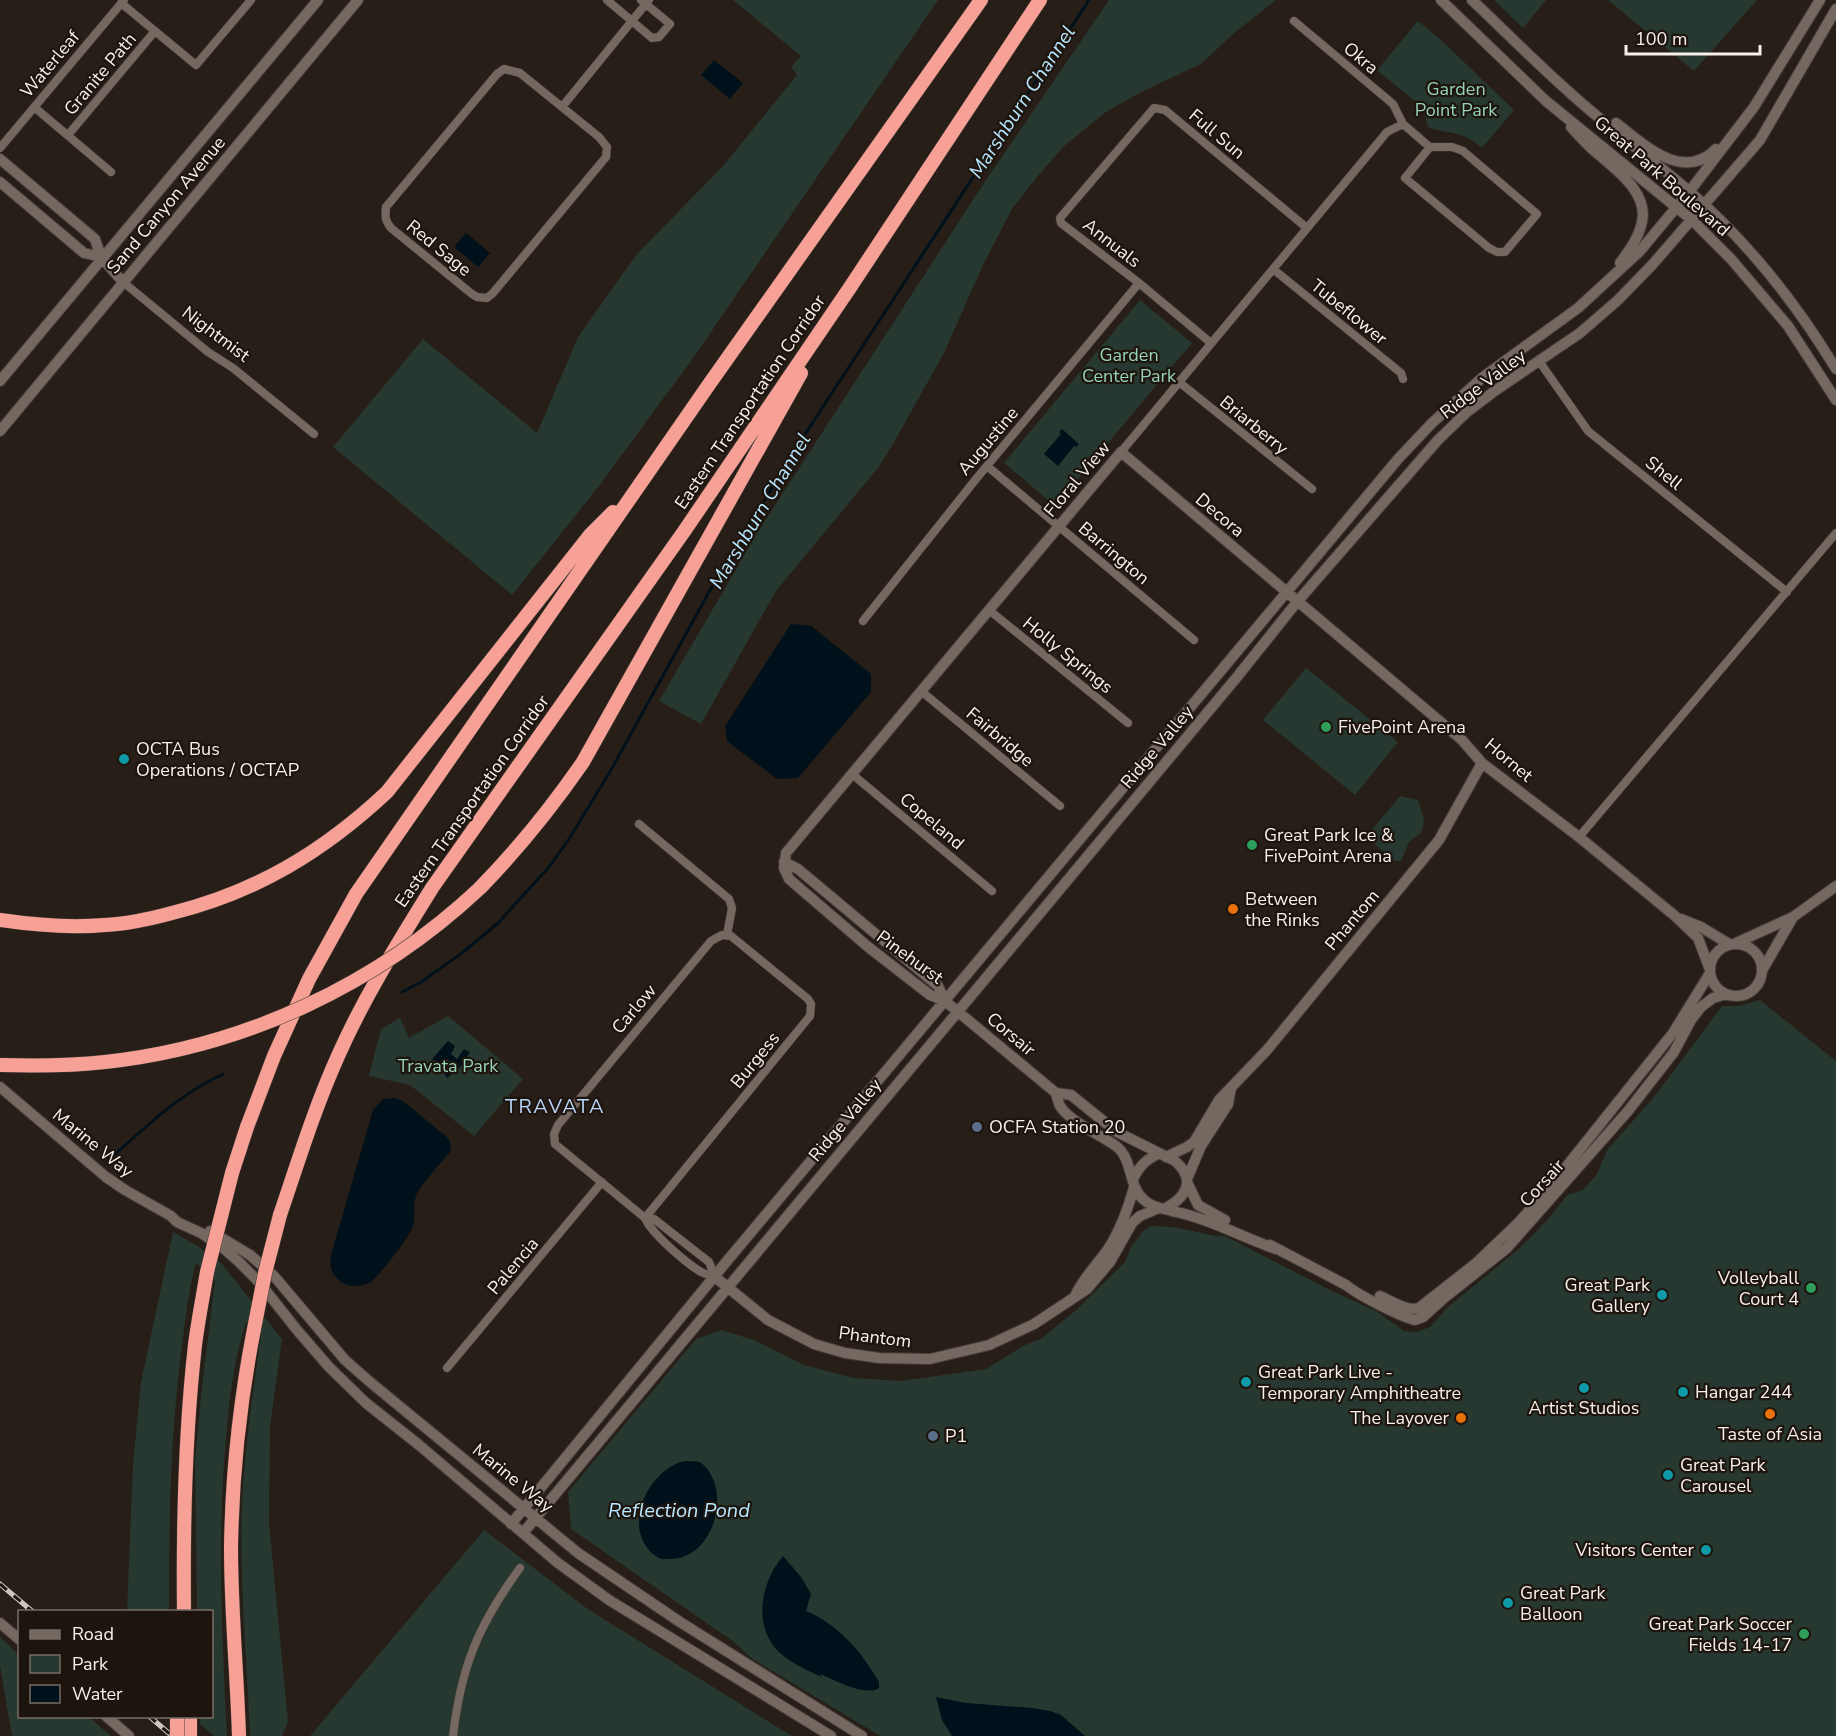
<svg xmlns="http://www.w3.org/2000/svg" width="1836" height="1736" font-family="'Nunito Sans',sans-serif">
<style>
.green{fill:#26382f}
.water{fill:#00111b}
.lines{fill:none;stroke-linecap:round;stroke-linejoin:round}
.stream{stroke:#00111b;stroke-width:3}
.street-casing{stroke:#433b37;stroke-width:9}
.secondary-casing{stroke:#433b37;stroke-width:12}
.highway-casing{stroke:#433b37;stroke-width:15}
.street{stroke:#746860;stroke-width:8}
.secondary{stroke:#746860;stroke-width:10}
.highway{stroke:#f6a096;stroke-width:14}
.rail-casing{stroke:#ccc5c0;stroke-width:5}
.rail{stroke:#1e140e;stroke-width:3;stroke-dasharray:9;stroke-linecap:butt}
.highway-bridge-casing{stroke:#433b37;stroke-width:15;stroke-linecap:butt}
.highway-bridge{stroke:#f6a096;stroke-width:14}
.leisure-dot{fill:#2e9e5b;stroke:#1e140e;stroke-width:2}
.culture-dot{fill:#0f9aa8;stroke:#1e140e;stroke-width:2}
.food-dot{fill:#e8710a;stroke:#1e140e;stroke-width:2}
.service-dot{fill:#5c6f8a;stroke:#1e140e;stroke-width:2}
.labels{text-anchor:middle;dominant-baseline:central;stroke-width:4.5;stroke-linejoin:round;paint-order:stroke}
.street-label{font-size:18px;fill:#f7f0eb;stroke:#1e140e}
.park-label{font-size:18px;fill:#96d3b6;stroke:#1e140e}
.poi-label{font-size:18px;fill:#f7f0eb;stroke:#1e140e;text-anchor:start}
.water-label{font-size:20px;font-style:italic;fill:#b6e7ff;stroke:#1e140e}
.neighbourhood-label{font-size:20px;letter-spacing:1.5px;fill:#b9d5fa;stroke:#1e140e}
</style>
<rect width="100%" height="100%" fill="#271e17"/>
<!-- green -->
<path class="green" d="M733 0H938L696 354 599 486 512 595 333 447 423 339 537 433 578 337 637 254 723 166 797 75 791 67 801 56Z
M1109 0H1276L1233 34 1201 64 1141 92 1106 112 1064 146 1037 177 1012 209 983 265 943 355 893 444 878 468 776 591 701 724 659 701 759 530 978 192Z
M1494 0H1546L1523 28Z
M1608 0H1757L1694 71Z
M1418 21 1439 38 1514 110 1482 148C1459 129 1453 136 1428 127L1423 108 1377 70Z
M1140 300 1192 343 1055 506 1004 463Z
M1306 668 1398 742 1355 795 1263 720Z
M1400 796 1418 800 1424 819 1423 827 1420 834 1409 842 1401 861H1395L1366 837Z
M1760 1000 1836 1061V1736H880L751 1658 734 1642 571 1529 568 1492 696 1339 721 1330 754 1340 804 1365 854 1378 901 1381 986 1369 1025 1345 1042 1338 1076 1310 1125 1262 1131 1247 1144 1230 1152 1226 1174 1227 1216 1236H1225L1330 1290 1376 1311 1404 1331 1416 1332 1430 1327 1448 1307 1521 1247 1550 1217 1567 1195 1583 1190 1597 1174 1607 1150 1654 1097 1722 1006H1739Z
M448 1016 523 1079 474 1136 410 1085 369 1076 381 1029 400 1018 409 1038Z
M173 1232 196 1245 222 1264 282 1339 270 1427 269 1523 288 1722 282 1736H250C247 1659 239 1580 242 1503 245 1447 253 1391 261 1335L246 1322C234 1359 229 1400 226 1439 217 1538 222 1637 227 1736H214L200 1724V1717L212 1716V1612L197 1611 195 1460 202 1386 215 1281 196 1263C188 1292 185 1324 181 1354 170 1440 169 1525 169 1611L127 1612 133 1464 141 1382Z
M484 1530 589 1610 792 1736H310Z
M0 1637 19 1655 20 1716 89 1717 111 1736H12L0 1666Z"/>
<!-- water -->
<path class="water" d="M714 60 743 83 730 99 701 75Z
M466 233 490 253 478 267 454 247Z
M1062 429 1079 444 1076 447 1074 446 1058 466 1044 454 1061 434 1059 432Z
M791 624 811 626 871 674V692L798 778 777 779 727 741 725 726Z
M448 1041 455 1046 451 1054 457 1059 464 1049 470 1052 461 1066 447 1078 444 1073 453 1064 447 1059 440 1065 432 1059Z
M394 1098 403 1101 448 1138 451 1145 450 1152C441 1163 421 1184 416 1196 412 1207 417 1218 412 1228 408 1239 381 1273 373 1280 364 1288 347 1288 339 1280 331 1273 329 1265 331 1255L373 1110 383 1099Z
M685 1461C689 1461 695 1461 699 1462 704 1464 709 1470 711 1475 728 1505 709 1559 670 1559 664 1559 662 1560 657 1557 619 1531 647 1469 685 1461Z
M783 1556 801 1577 811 1594 806 1611C839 1625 861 1651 879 1682V1688C866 1697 834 1680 820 1674L822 1677C808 1671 793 1664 781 1654 752 1628 760 1583 783 1556Z
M936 1697 966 1703 1033 1708 1050 1711 1061 1715 1085 1736H952L942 1720Z"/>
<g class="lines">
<!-- stream -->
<path class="stream" d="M402 992 421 982 462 953 498 923 549 867 569 839 611 770 709 592 796 448 1089 0
M108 1161C144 1128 178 1095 223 1074"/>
<defs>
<path id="street" d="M607 0 652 38 659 37 670 24 641 0
M121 3 196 65 251 0
M1294 21 1393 104 1403 124 1425 143 1430 147H1452L1463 151 1537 214 1505 252H1497L1489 248 1405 178 1430 147
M504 69 520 73 599 137 607 147 606 157 601 163 493 293 487 298 477 297 472 294 391 228C385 221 385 216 386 207L497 74Z
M34 107 111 172
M562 107 649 0
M68 135 155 31
M0 148 124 0
M1273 269 1401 373 1403 379
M123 282 208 352 233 368 314 434
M1211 343 1139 283 1061 223 1060 218 1154 108 1165 110 1171 115 1307 228
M1539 361 1588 431 1787 592
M1179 382 1312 489
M1121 452 1387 132 1403 124
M987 466 1194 640
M989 610 1128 723
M863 621 976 479 1139 283
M921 691 1060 806
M852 774 992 891
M639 824 729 899 732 908 727 935
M1579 837 1836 533
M645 1218 810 1016 811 1004 808 999 731 936 722 935 711 941 558 1125 554 1134 555 1144 645 1218C651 1233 686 1263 701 1272 705 1274 710 1275 715 1277
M645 1218 654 1219 709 1262 715 1277
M447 1368 602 1182
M453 1736C461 1666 479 1624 520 1568"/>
<path id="secondary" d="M1441 0 1546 101 1692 220 1731 259 1788 326 1836 400
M1472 0C1504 30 1535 62 1568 91 1606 126 1649 157 1688 190 1747 241 1796 303 1836 369
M1616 123C1644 144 1682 183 1716 149
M1571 127C1577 134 1584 141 1591 148 1612 167 1652 192 1641 226 1637 240 1628 252 1620 263
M0 159 95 239 101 257 123 282
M0 182 84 253 101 257
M0 381 318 0
M0 431 358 0
M784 862 798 869 938 986 945 1001
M1681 919 1701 927 1729 944
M1736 943 1793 917 1836 886
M1710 970a26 26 0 1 1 52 0a26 26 0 1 1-52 0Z
M1763 969 1793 917
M0 1087 106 1177 125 1190 171 1216 177 1222 201 1233 222 1247 238 1261 259 1282 297 1330 329 1367 366 1403 419 1445 558 1563 609 1600 831 1736
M1056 1093 1071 1095 1117 1132 1175 1161C1197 1180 1186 1198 1164 1209
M1166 1157 1187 1147 1194 1142 1219 1100 1267 1050 1439 840 1482 763
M1133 1179C1140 1166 1145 1160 1158 1154
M1187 1179 1201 1146 1228 1104 1231 1088
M1187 1182 1198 1205 1225 1220
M210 1231 250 1255 274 1276 345 1360 370 1382 578 1553 680 1622 862 1736
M1270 1245 1346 1285C1358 1295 1401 1317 1415 1320L1423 1317 1444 1298 1507 1248 1628 1111 1674 1052 1691 1020 1701 1007 1713 998 1726 994
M1276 1249C1239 1236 1211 1219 1172 1211 1161 1208 1151 1207 1143 1199 1128 1185 1133 1159 1116 1146 1102 1136 1069 1121 1060 1106 1058 1102 1057 1097 1056 1093L945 1001 930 995 867 946 789 879 784 868 786 853 1121 452 1462 740 1482 763 1579 837 1675 916 1698 938 1710 970
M715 1277 768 1320 814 1344 845 1353 879 1358 930 1359 989 1345 1034 1324 1087 1289 1110 1262 1132 1223 1140 1216 1159 1208
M1075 1296C1083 1278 1097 1265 1108 1249 1121 1229 1128 1209 1134 1187
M1380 1296C1392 1301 1407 1312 1419 1308L1475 1264 1518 1223 1546 1192 1673 1033 1710 973
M511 1524 727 1261 1398 459 1432 423 1483 377 1578 308 1640 251 1689 192 1754 107 1820 0
M523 1533 1237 677 1297 602 1438 440 1467 412 1496 390 1580 333 1618 300 1653 264 1760 140 1836 9
M0 1623 20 1640
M106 1716 129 1736"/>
<path id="highway" d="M480 888C518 849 552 807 583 762L801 373
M0 920C34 925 70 928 105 925 127 924 150 919 172 913 257 892 324 851 387 792L590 535 613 512
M247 1127 274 1056 309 979 356 894 710 383 981 0
M280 1215C298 1162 315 1107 338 1056 364 997 398 943 432 888L685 530 849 289 1040 0
M184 1612C183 1522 185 1434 195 1345 198 1321 203 1296 207 1272
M190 1716V1736
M239 1736C237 1673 231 1610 231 1548 232 1475 240 1401 254 1329"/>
</defs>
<!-- street casing -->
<use href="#street" class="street-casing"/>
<!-- secondary casing -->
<use href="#secondary" class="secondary-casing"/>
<!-- highway casing -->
<use href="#highway" class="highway-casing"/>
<!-- street -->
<use href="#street" class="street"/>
<!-- secondary -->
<use href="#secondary" class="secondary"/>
<!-- highway -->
<use href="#highway" class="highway"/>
<defs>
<path id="rail" d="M0 1584 33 1612
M149 1716 172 1736"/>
</defs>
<!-- rail casing -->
<use href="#rail" class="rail-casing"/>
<!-- rail -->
<use href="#rail" class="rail"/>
<defs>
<path id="highway-bridge" d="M0 1065C35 1066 70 1066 105 1062 245 1047 378 984 480 888
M207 1272 232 1173 247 1127
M254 1329 265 1273 280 1215
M177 1736V1716"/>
</defs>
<!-- highway-bridge casing -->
<use href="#highway-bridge" class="highway-bridge-casing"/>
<!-- highway-bridge -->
<use href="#highway-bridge" class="highway-bridge"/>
</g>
<!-- markers -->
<g class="leisure-dot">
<circle cx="1326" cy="727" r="6"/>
<circle cx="1252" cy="845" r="6"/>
<circle cx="1811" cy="1288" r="6"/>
<circle cx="1804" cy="1634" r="6"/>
</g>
<g class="culture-dot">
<circle cx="124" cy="759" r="6"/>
<circle cx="1662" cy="1295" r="6"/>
<circle cx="1246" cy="1382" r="6"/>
<circle cx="1584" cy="1388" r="6"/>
<circle cx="1683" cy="1392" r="6"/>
<circle cx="1668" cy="1475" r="6"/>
<circle cx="1706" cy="1550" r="6"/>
<circle cx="1508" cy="1603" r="6"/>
</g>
<g class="food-dot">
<circle cx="1233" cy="909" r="6"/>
<circle cx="1770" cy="1414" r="6"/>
<circle cx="1461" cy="1418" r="6"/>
</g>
<g class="service-dot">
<circle cx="977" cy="1127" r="6"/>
<circle cx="933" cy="1436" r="6"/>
</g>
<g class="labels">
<!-- street labels -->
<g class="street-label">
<text transform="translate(1361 58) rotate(40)">Okra</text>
<text transform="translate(50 64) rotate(-50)">Waterleaf</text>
<text transform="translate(100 74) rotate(-50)">Granite Path</text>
<text transform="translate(1217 134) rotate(40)">Full Sun</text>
<text transform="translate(1662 176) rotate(41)">Great Park Boulevard</text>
<text transform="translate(166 205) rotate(-50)">Sand Canyon Avenue</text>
<text transform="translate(1112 243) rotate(38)">Annuals</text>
<text transform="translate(439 248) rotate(39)">Red Sage</text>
<text transform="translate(1349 312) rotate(39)">Tubeflower</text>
<text transform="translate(216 334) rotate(37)">Nightmist</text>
<text transform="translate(1483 384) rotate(-37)">Ridge Valley</text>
<text transform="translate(750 402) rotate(-56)">Eastern Transportation Corridor</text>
<text transform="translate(1254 425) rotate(39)">Briarberry</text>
<text transform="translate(988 441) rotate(-50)">Augustine</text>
<text transform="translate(1664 473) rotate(39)">Shell</text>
<text transform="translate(1077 479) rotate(-50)">Floral View</text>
<text transform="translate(1220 515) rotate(40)">Decora</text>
<text transform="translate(1114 553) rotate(40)">Barrington</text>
<text transform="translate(1068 655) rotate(39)">Holly Springs</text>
<text transform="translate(1000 737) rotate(40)">Fairbridge</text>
<text transform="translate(1157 747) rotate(-50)">Ridge Valley</text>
<text transform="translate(1509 760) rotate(40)">Hornet</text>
<text transform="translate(472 801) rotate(-55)">Eastern Transportation Corridor</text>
<text transform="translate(932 821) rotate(40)">Copeland</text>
<text transform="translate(1352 920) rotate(-50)">Phantom</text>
<text transform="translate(910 957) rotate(36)">Pinehurst</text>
<text transform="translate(634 1009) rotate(-50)">Carlow</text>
<text transform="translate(1011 1034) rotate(40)">Corsair</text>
<text transform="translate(755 1060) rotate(-51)">Burgess</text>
<text transform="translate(845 1120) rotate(-50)">Ridge Valley</text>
<text transform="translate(93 1143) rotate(39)">Marine Way</text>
<text transform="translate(1542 1183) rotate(-48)">Corsair</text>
<text transform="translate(513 1266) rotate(-50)">Palencia</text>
<text transform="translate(875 1337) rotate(7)">Phantom</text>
<text transform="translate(513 1478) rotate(39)">Marine Way</text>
</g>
<!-- park labels -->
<g class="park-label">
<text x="1456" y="89">Garden<tspan x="1456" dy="21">Point Park</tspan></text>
<text x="1129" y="355">Garden<tspan x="1129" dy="21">Center Park</tspan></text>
<text x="448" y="1066">Travata Park</text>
</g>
<!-- poi labels -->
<g class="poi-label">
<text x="1338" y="727">FivePoint Arena</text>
<text x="136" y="749">OCTA Bus<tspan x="136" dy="21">Operations / OCTAP</tspan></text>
<text x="1264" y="835">Great Park Ice &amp;<tspan x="1264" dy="21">FivePoint Arena</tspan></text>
<text x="1245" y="899">Between<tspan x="1245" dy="21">the Rinks</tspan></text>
<text x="989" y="1127">OCFA Station 20</text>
<text x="1799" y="1278" text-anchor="end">Volleyball<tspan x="1799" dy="21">Court 4</tspan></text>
<text x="1650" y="1285" text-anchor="end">Great Park<tspan x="1650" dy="21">Gallery</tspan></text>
<text x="1258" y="1372">Great Park Live -<tspan x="1258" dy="21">Temporary Amphitheatre</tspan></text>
<text x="1695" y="1392">Hangar 244</text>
<text x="1584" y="1408" text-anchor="middle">Artist Studios</text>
<text x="1449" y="1418" text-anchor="end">The Layover</text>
<text x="1770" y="1434" text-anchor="middle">Taste of Asia</text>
<text x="945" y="1436">P1</text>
<text x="1680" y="1465">Great Park<tspan x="1680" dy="21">Carousel</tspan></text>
<text x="1694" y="1550" text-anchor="end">Visitors Center</text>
<text x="1520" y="1593">Great Park<tspan x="1520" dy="21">Balloon</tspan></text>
<text x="1792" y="1624" text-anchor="end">Great Park Soccer<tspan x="1792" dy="21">Fields 14-17</tspan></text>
</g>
<!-- water labels -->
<g class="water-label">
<text transform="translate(1022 102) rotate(-57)">Marshburn Channel</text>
<text transform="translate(760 511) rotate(-59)">Marshburn Channel</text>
<text x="679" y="1510">Reflection Pond</text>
</g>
<!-- neighbourhood labels -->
<g class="neighbourhood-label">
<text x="555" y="1106">TRAVATA</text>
</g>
</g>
<!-- legend -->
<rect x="18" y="1610" width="195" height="108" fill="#1e140e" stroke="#756c66" stroke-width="1.5"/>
<rect x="30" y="1630" width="30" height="9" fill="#746860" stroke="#756c66" stroke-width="1.5"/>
<text x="72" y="1640" font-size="18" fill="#f7f0eb">Road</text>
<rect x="30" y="1655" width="30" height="18" fill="#26382f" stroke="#756c66" stroke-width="1.5"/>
<text x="72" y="1670" font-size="18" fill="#f7f0eb">Park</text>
<rect x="30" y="1685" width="30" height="18" fill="#00111b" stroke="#756c66" stroke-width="1.5"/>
<text x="72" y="1700" font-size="18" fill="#f7f0eb">Water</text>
<!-- scale -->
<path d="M1626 45v9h134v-9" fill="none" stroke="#f7f0eb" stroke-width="3"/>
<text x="1635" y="45" font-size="18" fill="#f7f0eb" stroke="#1e140e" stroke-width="4.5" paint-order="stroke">100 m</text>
</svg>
